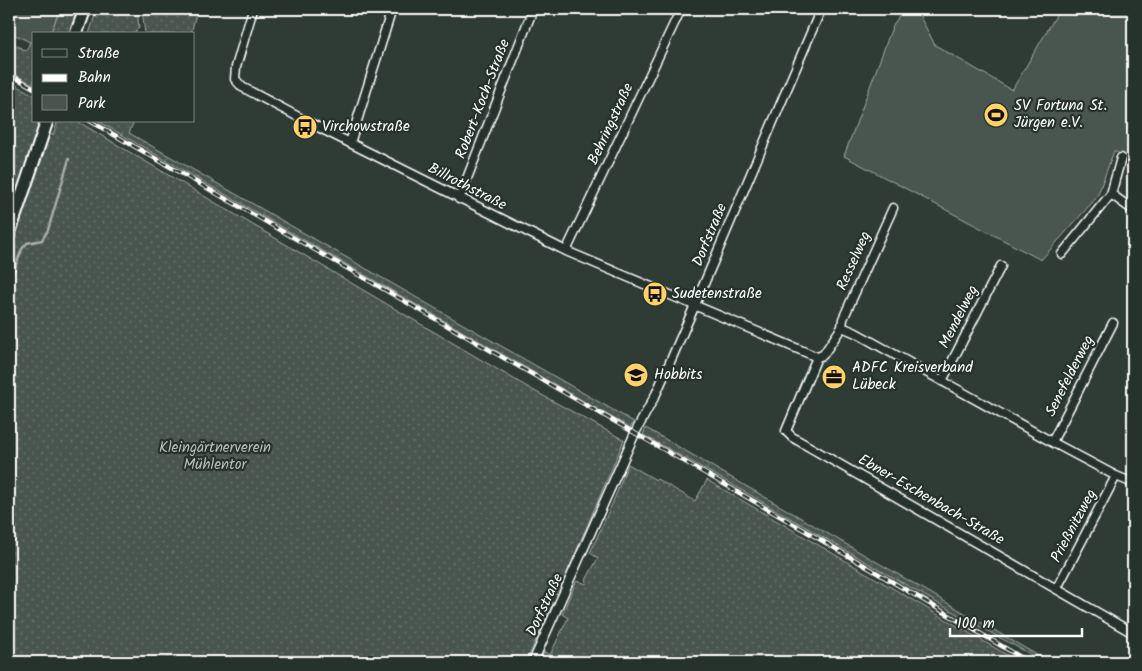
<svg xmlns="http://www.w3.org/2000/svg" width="1142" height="671" font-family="Kalam,sans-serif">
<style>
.grass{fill:url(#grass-dots);stroke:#a4aaa7}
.park{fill:#4a544f;stroke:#a4aaa7}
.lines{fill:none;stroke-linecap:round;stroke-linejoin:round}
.stream{stroke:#a9afac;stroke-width:2.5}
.street-casing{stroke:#fff;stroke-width:11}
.primary-casing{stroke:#fff;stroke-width:15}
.street{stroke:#26332d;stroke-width:8}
.primary{stroke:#26332d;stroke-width:11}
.rail-casing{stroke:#fff;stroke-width:4.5}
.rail{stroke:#26332d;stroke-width:2.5;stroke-dasharray:8;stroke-linecap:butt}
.labels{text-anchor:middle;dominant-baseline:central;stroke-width:4.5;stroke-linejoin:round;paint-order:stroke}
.street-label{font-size:15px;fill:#fff;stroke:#26332d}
.poi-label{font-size:15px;fill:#fff;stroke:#26332d;text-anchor:start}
.park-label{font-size:15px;fill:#b7bbb9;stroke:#26332d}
</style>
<defs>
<pattern id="grass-dots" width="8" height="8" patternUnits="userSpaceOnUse" patternTransform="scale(1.25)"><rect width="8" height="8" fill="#4a544f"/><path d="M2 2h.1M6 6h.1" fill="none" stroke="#656e69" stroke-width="1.8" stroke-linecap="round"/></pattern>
</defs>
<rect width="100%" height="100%" fill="#2f3b35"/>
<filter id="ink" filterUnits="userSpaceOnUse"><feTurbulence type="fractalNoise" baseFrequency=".02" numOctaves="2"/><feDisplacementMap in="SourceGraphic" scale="10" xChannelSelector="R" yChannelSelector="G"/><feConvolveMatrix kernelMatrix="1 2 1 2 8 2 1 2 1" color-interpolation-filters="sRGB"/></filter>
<g filter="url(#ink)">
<!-- grass -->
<path class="grass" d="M60 9H79L70 34H50Z
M97 9H137L139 28 133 34H89Z
M142 9H197L191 34H145Z
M9 41 26 51 30 42 34 41V85L9 71Z
M9 81 34 95V121H38L40 123 9 216V98L11 93 9 91Z
M58 121H77L529 388 624 440 558 594 549 593 547 600 553 603 526 662H9V255L50 134 53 135Z
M98 121H134L129 133 634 422 630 428Z
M646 428 1049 662H1045C908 590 778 508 643 435Z
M628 464 656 480 657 479 695 501 707 480 1019 662H540L544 652 550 655 568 618 562 614 576 582 579 581 586 584 587 581 586 580 598 558 590 553 613 502Z"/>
<!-- park -->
<path class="park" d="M9 9H60L50 34H34V41L30 42 9 32Z
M904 9H916L935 45 1012 90 1060 9H1133V140L1125 157 1114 151 1097 197 1041 260 844 156 893 25Z"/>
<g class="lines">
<!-- stream -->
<path class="stream" d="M9 284 22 249 27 243 42 240 48 230 69 159"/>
<defs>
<path id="street" d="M253 9 236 67 235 79 242 87 308 122 566 251 817 357 823 355 842 327 856 333 1052 442 1116 476 1133 483
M350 143 392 9
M1111 194 1133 210
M459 199 533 9
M566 251 681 9
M1062 254 1111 194 1121 158
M842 327 843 319 893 208
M817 357 786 431 792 437 1133 633
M942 381 1001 266
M1052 442 1113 323
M1057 588 1116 476
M533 662 635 433 656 394 695 305 821 9"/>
<path id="primary" d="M76 34 85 9
M9 234 47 121"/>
</defs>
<!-- street casing -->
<use href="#street" class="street-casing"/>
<!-- primary casing -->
<use href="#primary" class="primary-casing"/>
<!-- street -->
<use href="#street" class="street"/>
<!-- primary -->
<use href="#primary" class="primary"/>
<defs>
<path id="rail" d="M9 74 34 88
M90 121 804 530 1029 662"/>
</defs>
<!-- rail casing -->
<use href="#rail" class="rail-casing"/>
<!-- rail -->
<use href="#rail" class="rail"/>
</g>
</g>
<!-- icons -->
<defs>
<symbol id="stadium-disc" viewBox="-11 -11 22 22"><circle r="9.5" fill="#ffd166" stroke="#26332d"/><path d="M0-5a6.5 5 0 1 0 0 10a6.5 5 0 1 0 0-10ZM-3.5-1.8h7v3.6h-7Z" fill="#111"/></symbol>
<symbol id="bus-disc" viewBox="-11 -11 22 22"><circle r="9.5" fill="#ffd166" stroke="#26332d"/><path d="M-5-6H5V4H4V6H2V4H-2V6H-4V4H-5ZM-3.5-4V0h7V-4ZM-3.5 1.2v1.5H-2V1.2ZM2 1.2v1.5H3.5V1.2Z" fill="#111"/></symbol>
<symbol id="school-disc" viewBox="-11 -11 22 22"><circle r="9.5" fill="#ffd166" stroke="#26332d"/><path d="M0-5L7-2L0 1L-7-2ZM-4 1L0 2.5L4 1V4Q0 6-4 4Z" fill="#111"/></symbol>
<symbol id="office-disc" viewBox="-11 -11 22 22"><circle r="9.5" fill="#ffd166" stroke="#26332d"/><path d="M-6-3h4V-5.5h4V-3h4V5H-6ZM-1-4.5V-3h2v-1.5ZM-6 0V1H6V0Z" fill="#111"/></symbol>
</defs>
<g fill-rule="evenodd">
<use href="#stadium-disc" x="982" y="101" width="28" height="28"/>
<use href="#bus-disc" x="291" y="113" width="28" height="28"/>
<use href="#bus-disc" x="641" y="280" width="28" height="28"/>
<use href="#school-disc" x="622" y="361" width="28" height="28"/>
<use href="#office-disc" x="820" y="363" width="28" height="28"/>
</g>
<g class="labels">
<!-- street labels -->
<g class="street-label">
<text transform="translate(483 99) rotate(-69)">Robert-Koch-Straße</text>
<text transform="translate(611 124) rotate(-65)">Behringstraße</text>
<text transform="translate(467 187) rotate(27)">Billrothstraße</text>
<text transform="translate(710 235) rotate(-67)">Dorfstraße</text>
<text transform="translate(854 261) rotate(-66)">Resselweg</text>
<text transform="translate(959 317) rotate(-63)">Mendelweg</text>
<text transform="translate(1070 376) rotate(-63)">Senefelderweg</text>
<text transform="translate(931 500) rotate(30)">Ebner-Eschenbach-Straße</text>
<text transform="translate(1074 526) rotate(-62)">Prießnitzweg</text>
<text transform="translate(545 605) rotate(-65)">Dorfstraße</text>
</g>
<!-- poi labels -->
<g class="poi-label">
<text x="1014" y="106">SV Fortuna St.<tspan x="1014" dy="17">Jürgen e.V.</tspan></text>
<text x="322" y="127">Virchowstraße</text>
<text x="672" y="294">Sudetenstraße</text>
<text x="852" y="368">ADFC Kreisverband<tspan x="852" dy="17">Lübeck</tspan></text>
<text x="654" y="375">Hobbits</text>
</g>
<!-- park labels -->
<g class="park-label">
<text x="215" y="448">Kleingärtnerverein<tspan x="215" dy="17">Mühlentor</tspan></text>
</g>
</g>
<!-- margin -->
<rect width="1142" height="671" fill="none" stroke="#26332d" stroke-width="30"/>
<rect x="15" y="15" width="1112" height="641" fill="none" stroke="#fff" stroke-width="2" filter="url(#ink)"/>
<!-- legend -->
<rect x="32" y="32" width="162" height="90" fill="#26332d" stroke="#7d8581"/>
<rect x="42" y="49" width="25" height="8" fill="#26332d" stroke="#7d8581"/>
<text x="78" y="58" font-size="15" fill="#ffffff">Straße</text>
<rect x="42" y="74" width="25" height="8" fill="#ffffff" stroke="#7d8581"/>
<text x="78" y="82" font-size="15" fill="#ffffff">Bahn</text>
<rect x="42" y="95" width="25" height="15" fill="#4a544f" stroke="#7d8581"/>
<text x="78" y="108" font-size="15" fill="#ffffff">Park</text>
<!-- scale -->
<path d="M950 628v8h132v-8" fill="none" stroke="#ffffff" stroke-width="2.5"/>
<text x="957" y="628" font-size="15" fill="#ffffff" stroke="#26332d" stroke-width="4" paint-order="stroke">100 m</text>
</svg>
